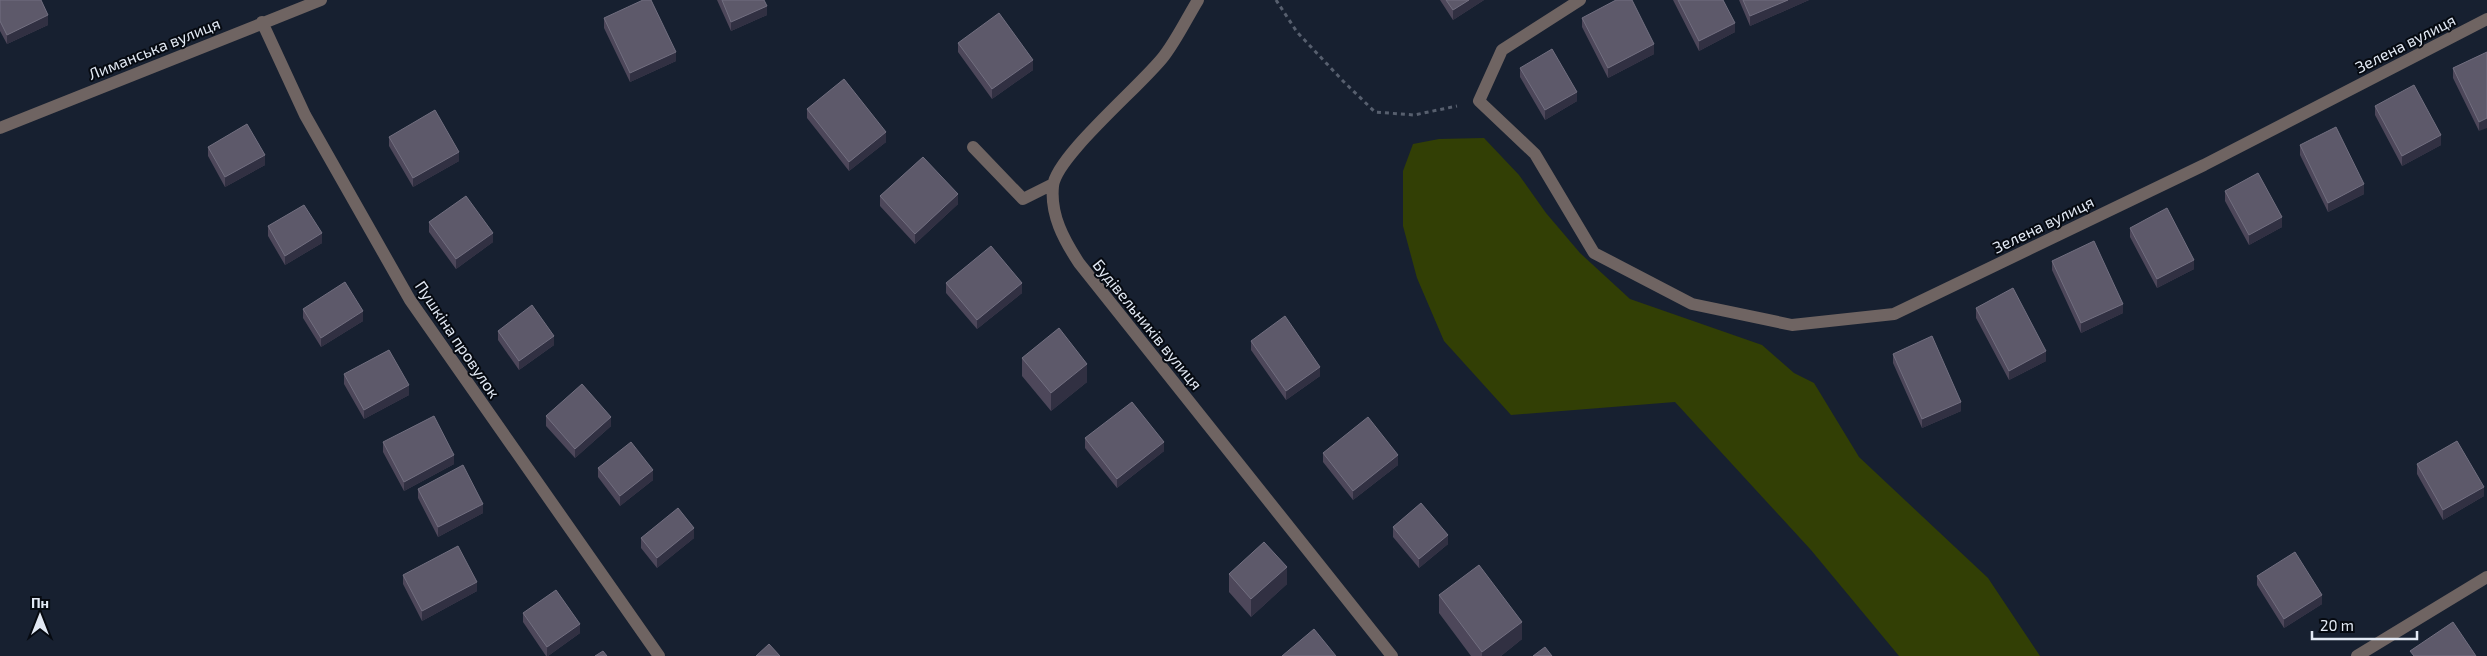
<svg xmlns="http://www.w3.org/2000/svg" width="2487" height="656" font-family="'Exo 2',sans-serif">
<style>
.green{fill:#323f05}
.lines{fill:none;stroke-linecap:round;stroke-linejoin:round}
.path{stroke:#575f6e;stroke-width:3;stroke-dasharray:4 4;stroke-linecap:butt}
.minor{stroke:#6f6462;stroke-width:12}
.wall{fill:#4d475a}
.shaded-wall{fill:#313042}
.building{fill:#5d596a;stroke:#726f80}
.labels{text-anchor:middle;dominant-baseline:central;stroke-width:4;stroke-linejoin:round;paint-order:stroke}
.street-label{font-size:16px;fill:#e2e9f4;stroke:#060a11}
</style>
<rect width="100%" height="100%" fill="#172030"/>
<!-- green -->
<path class="green" d="M1484 138 1519 175 1546 213 1580 253 1630 299 1762 345 1794 373 1814 383 1859 457 1988 578 2040 656H1899L1811 550 1675 402 1511 415 1444 341 1417 278 1403 226V171L1413 144 1439 139Z"/>
<g class="lines">
<!-- path -->
<path class="path" d="M1276 0 1297 32 1343 81 1375 112 1414 115 1457 106"/>
<!-- minor -->
<path class="minor" d="M1198 0C1187 18 1177 39 1164 56 1143 84 1056 156 1053 186 1050 215 1064 240 1079 263L1392 656
M1580 0 1502 50 1479 101 1535 154 1594 253 1692 304 1792 325 1894 314 2204 165 2487 19
M262 22 305 115 410 300 659 656
M0 128 321 0
M973 147 1023 199 1053 184
M2357 656 2487 577"/>
</g>
<!-- wall -->
<path class="wall" d="M0 0 48 25 7 44 0 31Z
M717 0H764L767 15 731 31Z
M1440 0H1484L1453 20Z
M1673 0H1723L1735 32 1699 51Z
M1739 0H1809L1750 26Z
M604 18 676 61 630 82 604 28Z
M1582 18 1654 54 1608 78 1582 27Z
M958 43 1033 70 992 99 958 52Z
M2487 52 2479 131 2453 78V68Z
M1520 68 1577 101 1545 120 1520 77Z
M2375 106 2441 145 2402 166 2375 115Z
M807 109 886 142 849 171 807 118Z
M389 137 459 161 413 187 389 146Z
M2300 145 2364 194 2328 212 2300 155Z
M208 147 265 165 225 187 208 156Z
M2225 191 2282 227 2249 245 2225 201Z
M880 196 958 204 915 244 880 206Z
M429 222 493 242 456 269 429 232Z
M268 226 322 243 285 265 268 236Z
M2130 228 2194 269 2157 288 2130 237Z
M2052 261 2123 313 2081 333 2052 270Z
M946 283 1022 293 977 329 946 293Z
M1976 308 2046 361 2009 380 1976 318Z
M303 309 363 321 321 347 303 318Z
M498 331 554 345 519 370 498 340Z
M1251 341 1320 376 1286 400 1251 350Z
M1893 354 1961 411 1922 428 1893 363Z
M1022 358 1087 382 1051 411 1022 376Z
M344 374 409 395 364 419 344 384Z
M546 416 611 426 575 458 546 426Z
M1085 438 1164 451 1117 488 1085 448Z
M383 442 454 464 404 491 383 452Z
M1323 453 1398 465 1353 500 1323 462Z
M2417 464 2484 496 2443 520 2417 474Z
M598 468 653 480 620 506 598 477Z
M418 489 483 513 438 537 418 498Z
M1393 527 1448 544 1419 568 1393 537Z
M641 538H694L657 568 641 548Z
M1229 574 1287 584 1251 617 1229 592Z
M403 575 477 591 422 621 403 584Z
M2257 576 2322 604 2284 628 2257 585Z
M1439 595 1522 639 1501 656H1471L1439 613Z
M523 613 580 633 548 656H546L523 622Z"/>
<!-- shaded-wall -->
<path class="shaded-wall" d="M1469 0H1484L1453 20V10Z
M1788 0H1809L1750 26V16Z
M767 6V15L731 31V22Z
M48 15V25L7 44V35Z
M1735 23V32L1699 51V41Z
M1654 44V54L1608 78V68Z
M676 52V61L630 82V73Z
M1033 60V70L992 99V89Z
M1577 92V101L1545 120V110Z
M2487 118V128L2479 131V122Z
M886 132V142L849 171V162Z
M2441 135V145L2402 166V156Z
M459 152V161L413 187V178Z
M265 155V165L225 187V177Z
M2364 184V194L2328 212V203Z
M958 194V204L915 244V234Z
M2282 217V227L2249 245V235Z
M322 233V243L285 265V256Z
M493 233V242L456 269V259Z
M2194 260V269L2157 288V279Z
M1022 283V293L977 329V320Z
M2123 304V313L2081 333V323Z
M363 311V321L321 347V338Z
M554 336V345L519 370V361Z
M2046 351V361L2009 380V371Z
M1087 364V382L1051 411V393Z
M1320 367V376L1286 400V391Z
M409 385V395L364 419V410Z
M1961 402V411L1922 428V419Z
M611 417V426L575 458V449Z
M1164 442V451L1117 488V479Z
M454 455V464L404 491V482Z
M1398 455V465L1353 500V491Z
M653 470V480L620 506V496Z
M2484 487V496L2443 520V510Z
M483 504V513L438 537V527Z
M694 528V538L657 568V558Z
M1448 535V544L1419 568V559Z
M1287 567V584L1251 617V599Z
M477 582V591L422 621V611Z
M2322 595V604L2284 628V619Z
M1522 622V639L1501 656H1482V652Z
M580 624V633L548 656H547V647Z"/>
<!-- building -->
<path class="building" d="M0 0H41L48 15 7 35 0 21Z
M643 0H651L676 52 630 73 604 18Z
M722 0H764L767 6 731 22Z
M1446 0H1469L1453 10Z
M1616 0H1632L1654 44 1608 68 1582 18Z
M1678 0H1723L1735 23 1699 41Z
M1743 0H1788L1750 16Z
M999 13 1033 60 992 89 958 43Z
M1552 49 1577 92 1545 110 1520 68Z
M2487 52V118L2479 122 2453 68Z
M844 79 886 132 849 162 807 109Z
M2414 85 2441 135 2402 156 2375 106Z
M435 110 459 152 413 178 389 137Z
M247 124 265 155 225 177 208 147Z
M2336 127 2364 184 2328 203 2300 145Z
M923 157 958 194 915 234 880 196Z
M2258 173 2282 217 2249 235 2225 191Z
M466 196 493 233 456 259 429 222Z
M304 205 322 233 285 256 268 226Z
M2167 208 2194 260 2157 279 2130 228Z
M2094 241 2123 304 2081 323 2052 261Z
M991 246 1022 283 977 320 946 283Z
M345 282 363 311 321 338 303 309Z
M2013 288 2046 351 2009 371 1976 308Z
M532 305 554 336 519 361 498 331Z
M1285 316 1320 367 1286 391 1251 341Z
M1059 328 1087 364 1051 393 1022 358Z
M1932 336 1961 402 1922 419 1893 354Z
M389 350 409 385 364 410 344 374Z
M582 384 611 417 575 449 546 416Z
M1132 402 1164 442 1117 479 1085 438Z
M434 416 454 455 404 482 383 442Z
M1368 417 1398 455 1353 491 1323 453Z
M2457 441 2484 487 2443 510 2417 464Z
M631 442 653 470 620 496 598 468Z
M463 465 483 504 438 527 418 489Z
M1421 503 1448 535 1419 559 1393 527Z
M678 508 694 528 657 558 641 538Z
M1264 542 1287 567 1251 599 1229 574Z
M458 546 477 582 422 611 403 575Z
M2295 552 2322 595 2284 619 2257 576Z
M1479 565 1522 622 1482 652 1439 595Z
M556 590 580 624 547 647 523 613Z
M2453 622 2476 656H2414L2410 651Z
M1314 629 1336 656H1282Z
M769 644 780 656H756Z
M1545 647 1552 656H1533Z
M603 651 607 656H595Z"/>
<g class="labels">
<!-- street labels -->
<g class="street-label">
<text transform="translate(2405 43) rotate(-27)">Зелена вулиця</text>
<text transform="translate(154 48) rotate(-22)">Лиманська вулиця</text>
<text transform="translate(2043 224) rotate(-26)">Зелена вулиця</text>
<text transform="translate(1148 324) rotate(51)">Будівельників вулиця</text>
<text transform="translate(458 339) rotate(56)">Пушкіна провулок</text>
</g>
</g>
<!-- north arrow -->
<g transform="translate(40 616)" stroke="#060a11" stroke-width="4" paint-order="stroke">
<path d="M0-4L9 19L0 12L-9 19Z" fill="#e2e9f4"/>
<text y="-8" font-size="14" font-weight="bold" text-anchor="middle" fill="#e2e9f4">Пн</text>
</g>
<!-- scale -->
<path d="M2312 631v8h105v-8" fill="none" stroke="#e2e9f4" stroke-width="2.5"/>
<text x="2320" y="631" font-size="15" fill="#e2e9f4" stroke="#060a11" stroke-width="4" paint-order="stroke">20 m</text>
</svg>
